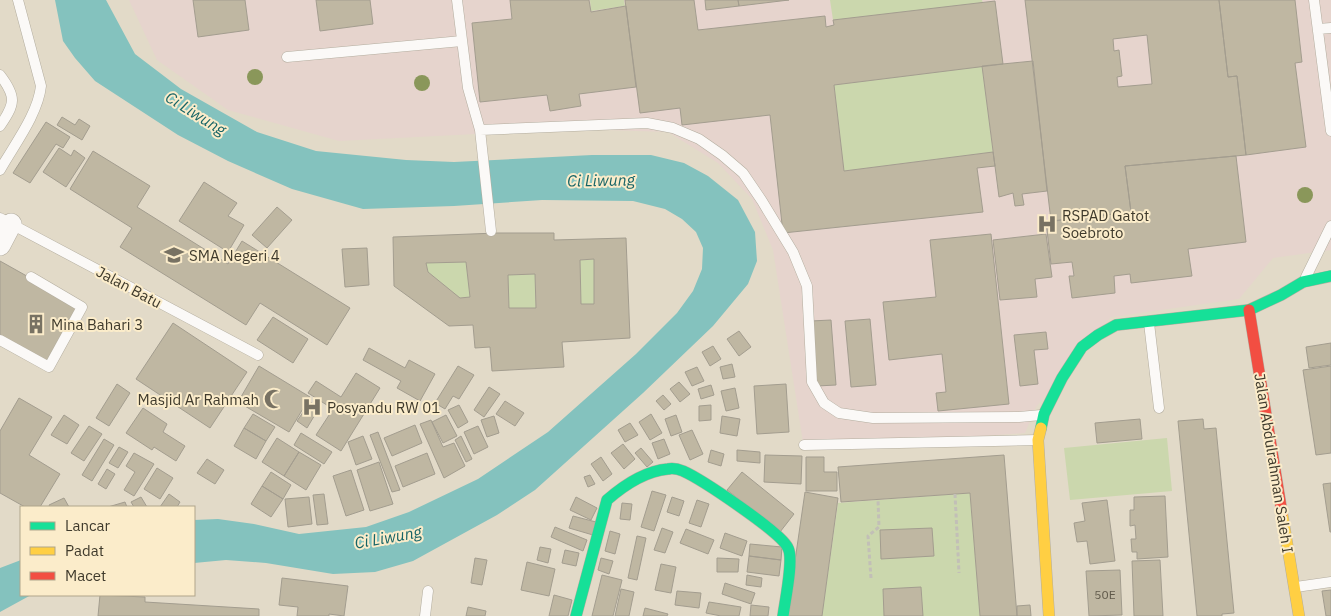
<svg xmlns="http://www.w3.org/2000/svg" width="1331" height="616" font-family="'IBM Plex Sans',sans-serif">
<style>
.medical{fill:#e6d4cd}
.green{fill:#cbd7ad}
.water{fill:#84c2be}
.building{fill:#bfb7a2;stroke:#a39d8f;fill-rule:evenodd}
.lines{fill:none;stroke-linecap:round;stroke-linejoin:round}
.lane-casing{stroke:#b3ad9f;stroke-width:11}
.street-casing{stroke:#b3ad9f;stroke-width:22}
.fast-casing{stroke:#b3ad9f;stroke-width:12}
.slow-casing{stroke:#b3ad9f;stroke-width:12}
.jam-casing{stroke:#b3ad9f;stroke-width:12}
.path{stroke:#c2bfb7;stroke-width:3;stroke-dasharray:4 2.5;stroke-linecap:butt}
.lane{stroke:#fbf9f7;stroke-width:10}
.street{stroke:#fbf9f7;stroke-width:21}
.fast{stroke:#16e098;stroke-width:11}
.slow{stroke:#ffcf43;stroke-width:11}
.jam{stroke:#f24e42;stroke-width:11}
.tree{fill:#8a975a}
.labels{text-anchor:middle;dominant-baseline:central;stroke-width:4;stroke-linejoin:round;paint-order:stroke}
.number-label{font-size:12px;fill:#5f594a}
.poi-label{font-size:15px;fill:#3f3a2c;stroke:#fbecca;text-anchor:start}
.street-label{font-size:15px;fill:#3f3a2c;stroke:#fbecca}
.water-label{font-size:16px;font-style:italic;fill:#176466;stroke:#fbecca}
</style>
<rect width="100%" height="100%" fill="#e2dac8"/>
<!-- medical -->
<path class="medical" d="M129 0H1331V250L1273 258 1239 299 1111 317 1036 407 1025 433 804 449 773 250 752 199 718 163 668 132 575 129 339 141 228 110 157 60Z"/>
<!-- green -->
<path class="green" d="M590 0H624L625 6 591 11Z
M830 0H982L983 3 833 20Z
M982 66 993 152 844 171 834 85Z
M594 259V304H581L580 260Z
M466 262 470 297 460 298 428 272 426 263Z
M535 274 536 308H509L508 275Z
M1167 438 1172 491 1070 500 1064 448Z
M970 493 980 616H822L838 503Z"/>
<!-- water -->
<path class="water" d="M55 0H106L135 54 181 89 257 132 316 151 406 160 454 162 592 155H651L684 163 708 176 738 200 755 232 757 261 748 284 713 326 643 393 535 490 497 515 413 561 375 572 333 574 266 563 226 560 194 563V520L218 519 254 524 299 534 366 527 409 512 478 479 548 432 636 354 677 313 693 291 702 269 703 248 696 232 682 219 665 209 633 201 542 200 454 206 363 209 292 189 228 161 178 135 95 81 75 58 63 41Z
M21 560V595H31L0 612V568Z"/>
<!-- building -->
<path class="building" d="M193 0H245L249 30 198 37Z
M316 0H370L373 24 320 31Z
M510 0H589L591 12 626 6 636 87 579 94 581 106 550 111 547 95 480 102 472 23 512 19Z
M625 0H694L698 30 825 16 826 27 834 25 833 20 995 1 1003 64 834 85 844 171 993 152 995 166 977 168 983 212 783 233 770 115 682 125 680 108 640 113Z
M705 0H738L739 6 706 10Z
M738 0H789L739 6Z
M1025 0H1219L1228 77 1237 76 1246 155 1125 166 1131 212 1051 221ZM1147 35 1152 84 1118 87 1117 77 1122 76 1119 50 1114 51 1113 39Z
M1219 0H1295L1302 62 1295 63 1306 147 1246 155 1237 76 1228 77Z
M1033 61 1047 191 1022 194 1024 205 1015 206 1013 193 999 197 982 66Z
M62 117 75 125 79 119 90 126 82 140 57 125Z
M46 122 70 137 63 148 56 144 30 183 13 173Z
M59 148 71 156 74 150 85 158 66 187 43 172Z
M93 151 150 186 137 207 228 264 242 241 350 308 327 345 260 303 246 325 120 247 132 228 70 189Z
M1236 156 1246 242 1188 249 1192 276 1131 283 1130 274 1114 276 1115 293 1072 298 1069 276H1074L1072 262 1051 264 1046 222 1131 212 1125 166Z
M204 182 237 203 228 216 244 225 228 252 179 221Z
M277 207 292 220 267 248 252 235Z
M497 233H554V240L626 238 630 338 562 342 564 367 492 371 490 347 475 348 473 325 449 326 394 286 393 237ZM594 259V304H581L580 260ZM466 262 470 297 460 298 428 272 426 263ZM535 274 536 308H509L508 275Z
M991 234 1009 404 938 411 936 393 946 392 942 354 889 360 883 302 936 297 930 240Z
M1046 234 1052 277 1035 279 1037 297 1000 300 993 240Z
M367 248 369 285 345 287 342 249Z
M0 261 82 307 49 367 0 341Z
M273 317 308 339 293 363 257 340Z
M870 319 876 385 851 387 845 321Z
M831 320 836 385 817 386 811 321Z
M173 323 247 372 210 428 136 379Z
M739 331 751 347 739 356 727 339Z
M1046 332 1048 349 1034 350 1038 384 1020 386 1014 335Z
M1331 343V365L1309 368 1306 347Z
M713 346 721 359 710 366 702 352Z
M369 348 405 368 409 360 435 374 420 401 397 388 401 381 363 360Z
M732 364 735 377 723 379 720 367Z
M259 366 310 397 289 432 238 402Z
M458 366 474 375 459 399 453 396 445 409 435 403Z
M1331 366V453L1316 455 1303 370Z
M697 367 704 381 692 386 685 372Z
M356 373 380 388 341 451 316 435 333 409 308 393 316 381 341 397Z
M679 382 690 394 680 402 670 389Z
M117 384 130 393 109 426 96 418Z
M786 384 789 432 757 434 754 386Z
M711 385 714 395 701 399 698 389Z
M489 387 500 394 484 417 474 410Z
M735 388 739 408 726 411 721 391Z
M663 395 671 404 664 410 656 401Z
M19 398 52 417 29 455 60 474 40 507H25L0 493V431Z
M505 401 524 413 515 426 496 414Z
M310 402 319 408 307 428 297 421Z
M459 405 468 422 458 428 448 410Z
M711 405V420L699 421V406Z
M143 408 167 424 163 432 185 446 176 461 154 447 152 450 126 433Z
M253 414 275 427 266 441 244 428Z
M651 414 662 433 650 440 639 422Z
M64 415 79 425 67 444 51 435Z
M446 415 457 436 443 443 432 422Z
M676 415 682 432 671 436 665 419Z
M494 416 499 433 487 437 481 420Z
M722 416 740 419 737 436 720 433Z
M1140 419 1142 439 1097 443 1095 423Z
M1203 419 1204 429 1216 428 1234 613 1222 614V616H1197L1178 421Z
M431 420 443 447 454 443 465 466 444 478 420 424Z
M630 423 638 435 625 442 618 430Z
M415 425 422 443 392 456 384 438Z
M89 426 102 434 84 461 71 453Z
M478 426 488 447 474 454 464 432Z
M244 428 266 441 256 459 234 446Z
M692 430 703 454 690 460 679 435Z
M378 432 400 490 392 492 370 435Z
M301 433 332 452 324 464 294 445Z
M363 436 372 459 356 465 348 442Z
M461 436 472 459 466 462 455 440Z
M277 438 299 452 284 476 262 462Z
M104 439 114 445 92 481 82 475Z
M664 439 670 454 658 459 652 443Z
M623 444 635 459 624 469 611 453Z
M119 447 128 452 118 468 109 463Z
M641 448 653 462 647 467 635 453Z
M711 450 724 454 721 466 708 462Z
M737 450 760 452V463L737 461Z
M299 452 321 465 306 490 284 476Z
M134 453 154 464 134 496 124 490 135 472 126 466Z
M427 453 435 474 403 487 395 466Z
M765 455 802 456 801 484 764 482Z
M1004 455 1017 616H980L970 493 841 502 838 467Z
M601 457 612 474 603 481 591 464Z
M806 457H824V472H837V491H806Z
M207 459 224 470 215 484 197 473Z
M379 462 393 504 370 511 357 470Z
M157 468 173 478 160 499 144 489Z
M107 469 115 474 106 489 98 484Z
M351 470 364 510 346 516 333 476Z
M271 472 291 485 283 499 262 486Z
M742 472 794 514 780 532 727 490Z
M590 475 595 484 588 487 584 477Z
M1331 483V532H1330L1323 484Z
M262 486 283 499 271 517 251 504Z
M652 491 666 495 654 531 641 527Z
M805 492 838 498 822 616H787Z
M169 494 180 502 177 507H160Z
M324 494 328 524 317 525 313 495Z
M1165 496 1168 557 1137 559V552H1132L1131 539H1136L1135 525 1130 526V510H1134V497Z
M141 497 147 507H134L131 502Z
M309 497 312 524 288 527 285 499Z
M576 497 597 508 591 520 570 510Z
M672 497 684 501 679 516 667 512Z
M64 498 69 507H50L49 505Z
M697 500 709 504 701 527 689 523Z
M1107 500 1115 561 1090 564 1087 541 1077 542 1074 523 1085 521 1082 503Z
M125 502 127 507H108Z
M622 503 632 504 630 520 620 519Z
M573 516 596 522 593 535 569 528Z
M555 527 587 540 583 551 551 537Z
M662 528 673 532 665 553 654 550Z
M932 528 934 556 881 559 880 530Z
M686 529 714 540 708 554 680 543Z
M610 531 620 534 615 554 605 551Z
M725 533 747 541 742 556 720 548Z
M637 536 646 538 637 580 628 578Z
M750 544 782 547 781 560 749 556Z
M540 547 551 549 548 563 537 560Z
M565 550 579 553 576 566 562 563Z
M749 556 781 560 779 576 747 572Z
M475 558 487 560 482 585 471 583Z
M601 558 613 561 609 574 598 570Z
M717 558 739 559 738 572H717Z
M1160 560 1163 616H1134L1132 561Z
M527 562 555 569 549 596 521 590Z
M661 564 676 567 671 593 655 590Z
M1120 570 1122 615 1089 616 1086 571Z
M602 575 622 580 613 616H592Z
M747 575 762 578 761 587 746 585Z
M282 578 348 586 344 616 329 614V616H297L298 607 279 605Z
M725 583 755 593 751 604 722 594Z
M921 587 923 616H884L883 589Z
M621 589 634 592 629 616H615Z
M1331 590V616H1326L1322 591Z
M677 591 701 593 699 608 675 605Z
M100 595 145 597V602L259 609V616H98Z
M554 595 572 600 568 616H549Z
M709 602 741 607 739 616H721L706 613Z
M751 605 769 607 768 616H750Z
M1030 605 1031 616H1017V606Z
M468 607 486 611 485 616H466Z
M645 608 668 614 667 616H643Z"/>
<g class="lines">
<defs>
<path id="lane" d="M457 0 468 88 480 130 647 123 673 128 699 139 722 155 743 173 762 201 793 252 807 286 812 382 824 403 839 413 873 418 1019 417 1041 415
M1314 0 1331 131
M1318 29 1331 28
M287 57 462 41
M0 75C17 97 15 104 0 126
M480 130 491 231
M0 170C14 145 38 114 41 86L18 0
M0 218 258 355
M1306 277 1331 226
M1149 323 1159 408
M0 340 49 367 82 307 31 277
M804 445 1038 440
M1296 587 1331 582
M425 616 428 591"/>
<path id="street" d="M0 245 11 224"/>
<path id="fast" d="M1041 428 1044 414 1062 378 1082 347 1098 335 1116 325 1249 310 1281 295 1303 282 1331 276
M576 616 607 500C623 486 646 471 668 469 673 468 678 469 683 471 701 479 781 532 788 548 794 559 785 601 783 616"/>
<path id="slow" d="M1041 428 1038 440 1049 616
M1282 513 1299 616"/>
<path id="jam" d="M1249 310 1282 513"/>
</defs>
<!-- lane casing -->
<use href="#lane" class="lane-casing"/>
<!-- street casing -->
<use href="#street" class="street-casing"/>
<!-- fast casing -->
<use href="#fast" class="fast-casing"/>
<!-- slow casing -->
<use href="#slow" class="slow-casing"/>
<!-- jam casing -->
<use href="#jam" class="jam-casing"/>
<!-- path -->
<path class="path" d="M955 494 959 573
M871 578 868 536 879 527 878 500"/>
<!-- lane -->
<use href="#lane" class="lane"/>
<!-- street -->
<use href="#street" class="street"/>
<!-- fast -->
<use href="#fast" class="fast"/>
<!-- slow -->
<use href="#slow" class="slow"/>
<!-- jam -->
<use href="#jam" class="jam"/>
</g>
<!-- trees -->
<g class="tree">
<circle cx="255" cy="77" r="8"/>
<circle cx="422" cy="83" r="8"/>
<circle cx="1305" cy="195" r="8"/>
</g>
<!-- icons -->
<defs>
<symbol id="hospital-bare" viewBox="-9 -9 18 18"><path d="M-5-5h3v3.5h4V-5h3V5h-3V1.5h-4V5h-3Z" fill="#787263" stroke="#fbecca" stroke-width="2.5" paint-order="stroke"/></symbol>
<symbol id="school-bare" viewBox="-9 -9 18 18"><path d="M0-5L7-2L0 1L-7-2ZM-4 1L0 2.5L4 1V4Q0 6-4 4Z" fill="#787263" stroke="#fbecca" stroke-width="2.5" paint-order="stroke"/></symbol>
<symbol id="building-bare" viewBox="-9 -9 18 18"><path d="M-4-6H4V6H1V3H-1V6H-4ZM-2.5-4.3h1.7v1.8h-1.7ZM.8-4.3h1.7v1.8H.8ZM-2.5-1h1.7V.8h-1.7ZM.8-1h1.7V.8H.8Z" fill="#787263" stroke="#fbecca" stroke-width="2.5" paint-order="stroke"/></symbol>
<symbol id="mosque-bare" viewBox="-9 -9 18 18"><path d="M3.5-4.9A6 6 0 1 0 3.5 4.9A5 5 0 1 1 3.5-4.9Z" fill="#787263" stroke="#fbecca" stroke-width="2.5" paint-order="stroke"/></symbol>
</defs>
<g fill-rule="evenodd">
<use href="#hospital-bare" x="1033" y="210" width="28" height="28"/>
<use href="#school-bare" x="160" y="241" width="28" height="28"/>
<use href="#building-bare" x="22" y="310" width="28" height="28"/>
<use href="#mosque-bare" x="260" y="385" width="28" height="28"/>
<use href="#hospital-bare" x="298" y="393" width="28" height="28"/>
</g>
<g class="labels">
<!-- number labels -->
<g class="number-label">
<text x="1105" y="594">50E</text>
</g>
<!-- poi labels -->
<g class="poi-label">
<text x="1062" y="215">RSPAD Gatot<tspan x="1062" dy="17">Soebroto</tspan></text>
<text x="189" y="255">SMA Negeri 4</text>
<text x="51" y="324">Mina Bahari 3</text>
<text x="259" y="399" text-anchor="end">Masjid Ar Rahmah</text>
<text x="327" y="407">Posyandu RW 01</text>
</g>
<!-- street labels -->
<g class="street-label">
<text transform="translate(129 287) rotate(28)">Jalan Batu</text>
<text transform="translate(1274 463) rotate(81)">Jalan Abdulrahman Saleh I</text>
</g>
<!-- water labels -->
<g class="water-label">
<text transform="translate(196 113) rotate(32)">Ci Liwung</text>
<text transform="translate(601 180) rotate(-1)">Ci Liwung</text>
<text transform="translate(388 537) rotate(-10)">Ci Liwung</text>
</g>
</g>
<!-- legend -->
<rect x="20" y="506" width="175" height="90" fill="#fbecca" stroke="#b0a58b"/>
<rect x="30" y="522" width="25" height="8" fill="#16e098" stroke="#b0a58b"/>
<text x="65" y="531" font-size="15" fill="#3f3a2c">Lancar</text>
<rect x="30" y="547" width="25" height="8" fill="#ffcf43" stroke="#b0a58b"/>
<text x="65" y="556" font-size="15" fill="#3f3a2c">Padat</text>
<rect x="30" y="572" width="25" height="8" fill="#f24e42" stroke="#b0a58b"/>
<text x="65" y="581" font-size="15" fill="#3f3a2c">Macet</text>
</svg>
